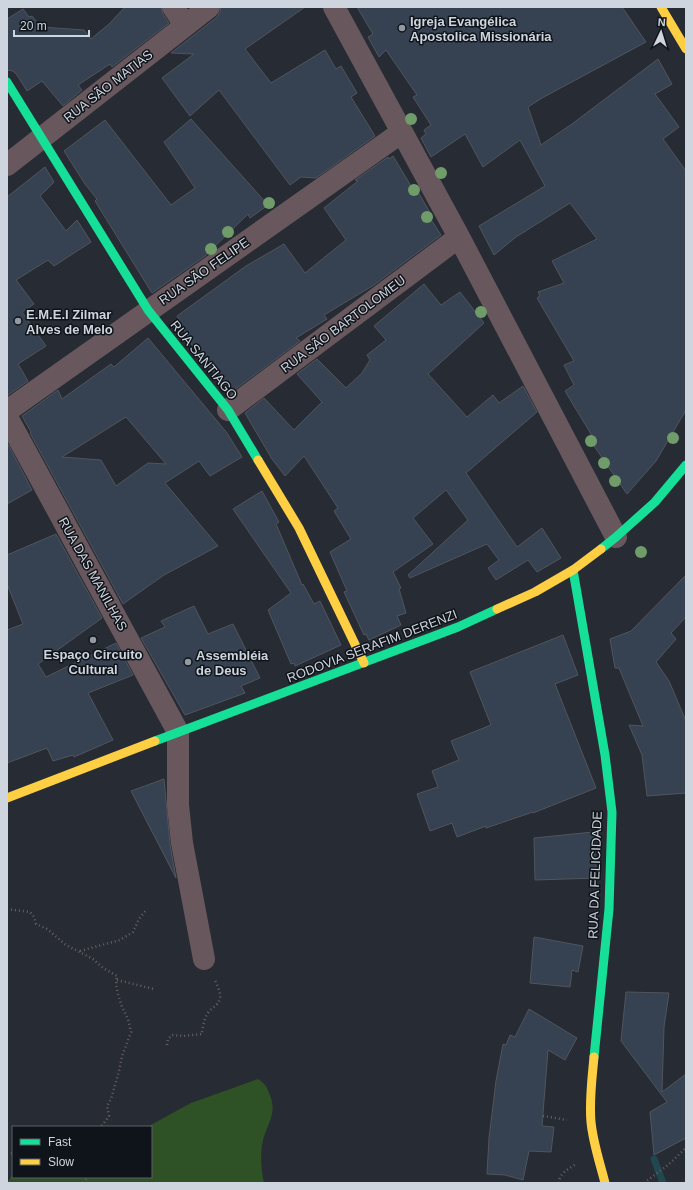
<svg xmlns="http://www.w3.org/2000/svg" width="693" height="1190" font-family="Helvetica,sans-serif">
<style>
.green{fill:#2e5125}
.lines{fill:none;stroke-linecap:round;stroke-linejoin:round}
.stream{stroke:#22484f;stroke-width:7}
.building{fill:#364151;stroke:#51555c;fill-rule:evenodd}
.path{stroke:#685f64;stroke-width:2.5;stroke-dasharray:1 3;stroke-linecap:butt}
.street{stroke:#68585d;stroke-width:22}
.fast{stroke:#16e098;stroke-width:9}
.slow{stroke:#ffcf43;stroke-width:9}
.tree{fill:#709c6a}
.poi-dot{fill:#949aa2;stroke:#0f141a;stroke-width:1.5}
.labels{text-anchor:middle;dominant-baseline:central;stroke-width:3;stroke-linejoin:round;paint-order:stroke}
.poi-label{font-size:13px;font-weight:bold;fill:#cfd5de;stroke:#0f141a;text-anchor:start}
.street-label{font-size:13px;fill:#cfd5de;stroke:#0f141a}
</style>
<rect width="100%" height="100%" fill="#272c34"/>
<!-- green -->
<path class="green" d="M258 1079C265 1084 266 1085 269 1093 278 1112 268 1122 263 1140 260 1154 261 1169 264 1183H7L13 1174V1177H151V1127H147L191 1103Z"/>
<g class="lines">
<!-- stream -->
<path class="stream" d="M654 1159 663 1183"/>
</g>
<!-- building -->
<path class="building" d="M125 7H161L163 14 169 23 112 67 110 64 78 85 82 90 63 106 42 81 27 91 17 75 13 71 7 70V19L23 9 29 17 32 16 41 27 84 30 91 39 109 24Z
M221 7H305L245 49 271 83 325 50 336 69 341 66 357 93 351 97 375 136 316 178 301 177 290 185 219 90 190 116 162 78 194 54 171 53 217 17 220 12Z
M357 7H622L646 42 542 98 528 107 541 145 572 124 658 59 672 84 655 94 679 127 663 139 686 171V410L656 461 627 494 594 446 597 444 565 391 574 385 564 365 574 361 537 298 540 296 538 292 564 283 552 261 597 239 570 203 516 237 494 255 479 226 545 186 520 140 483 167 465 134 431 157 421 138 426 134 424 130 431 125 413 97 417 95 386 50 379 57 368 37 373 34Z
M191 119 268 205 250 218 248 214 205 256 152 293 95 201 97 199 85 184 64 151 105 120 171 205 195 188 164 142Z
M393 156 411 186 414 185 432 216 430 218 441 235 374 285 324 315 327 319 296 338 300 341 230 393 192 345 177 316 246 266 284 244 305 273 346 240 324 208 358 181 355 180 388 157 389 159Z
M45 167 54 182 40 196 66 231 77 220 91 242 54 266 48 260 16 280 34 304 22 312 46 346 18 364 28 381 8 395 7 393V197Z
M424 284 441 305 460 292 484 323 428 374 467 417 493 395 499 403 523 386 537 412 466 473 517 547 542 528 561 558 537 572 528 560 496 580 488 568 499 560 487 544 410 578 408 575 468 520 446 490 413 518 433 544 393 572 401 588 399 589 406 613 397 616 401 625 369 640 366 634 364 635 344 592 347 591 330 552 351 539 334 511 338 508 304 456 285 476 272 459 245 413 264 398 294 430 322 402 297 374 317 359 346 388 362 373 370 360 367 355 386 340 374 326Z
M148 338 227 433 242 457 210 476 199 461 165 483 218 546 164 575 123 604 30 433 31 432 22 416 58 390 62 399 111 364 114 367ZM126 417 166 464 148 463 116 486 101 460 62 457Z
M8 444 32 490 7 504V445Z
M262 491 279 522 276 524 302 585 303 584 314 604 320 601 341 645 295 666 294 663 291 664 268 610 291 593 233 509Z
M56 534 102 618 38 664 46 677 116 643 133 675 88 693 113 740 74 757 73 755 53 761 47 748 7 763V630L23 624 7 584V555Z
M686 575V617L671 633 676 639 656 662 669 681 686 721V793L647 796 642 755 629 725 643 726 619 668H615L610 639 631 631Z
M194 606 208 634 233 624 260 678 241 686 245 693 185 715 141 638 165 627 161 621Z
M563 635 578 675 555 684 596 788 533 813V812L486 828V826L457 837 452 823 430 831 417 794 438 787 432 771 459 760 451 741 491 725 470 672Z
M164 779 170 844 176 878 131 791Z
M593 832 597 878 535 880 534 838Z
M534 937 583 946 578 972 572 970 570 987 530 983Z
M626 992 669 993 664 1027 662 1092 686 1074V1138L654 1155 650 1112 667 1102 621 1041Z
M529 1009 577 1038 565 1060 548 1050 542 1126 554 1127 551 1152 529 1151 523 1180 505 1175 487 1174 489 1138 496 1081 503 1044 506 1045 510 1035 515 1037Z"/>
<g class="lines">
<!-- path -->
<path class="path" d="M7 909 30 912 34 917 36 924 47 929 66 945 93 959 103 968 117 976 116 985 118 994 122 1007 128 1019 131 1032 122 1056 119 1071 111 1099 107 1106 109 1116 101 1127
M80 951 120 940 133 932 139 919 147 909
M117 980 154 989
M167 1045 168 1039 172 1035 183 1036 202 1034C202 1029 205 1016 208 1013 212 1007 218 1006 220 998 221 993 217 985 215 980
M543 1116 567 1120
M7 1154 13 1153
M83 1183 88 1177
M559 1183C559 1173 569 1169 576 1164
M644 1183 668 1165 686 1148"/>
<!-- street -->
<path class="street" d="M173 7 185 25
M334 7 459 237 616 537
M7 165 209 7
M228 410 459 237
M7 411 402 132
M7 417 178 732V805L182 843 204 959"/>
<!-- fast -->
<path class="fast" d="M7 82 148 310 228 410 258 460
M601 549 616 537 655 502 686 465
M573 570 605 755 612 812 609 909 594 1057
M155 741 458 627 497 609"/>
<!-- slow -->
<path class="slow" d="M661 7 686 49
M258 460 299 528 364 663
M497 609 535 592 573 570 601 549
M7 798 155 741
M594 1057C592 1079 589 1101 591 1122 593 1143 600 1163 605 1183"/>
</g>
<!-- trees -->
<g class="tree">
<circle cx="411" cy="119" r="6"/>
<circle cx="441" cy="173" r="6"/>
<circle cx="414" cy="190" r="6"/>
<circle cx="269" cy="203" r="6"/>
<circle cx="427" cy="217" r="6"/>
<circle cx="228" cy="232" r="6"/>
<circle cx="211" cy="249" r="6"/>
<circle cx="481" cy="312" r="6"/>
<circle cx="673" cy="438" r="6"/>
<circle cx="591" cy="441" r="6"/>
<circle cx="604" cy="463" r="6"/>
<circle cx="615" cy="481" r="6"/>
<circle cx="641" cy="552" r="6"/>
</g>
<!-- markers -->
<g class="poi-dot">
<circle cx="402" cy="28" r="4"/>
<circle cx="18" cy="321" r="4"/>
<circle cx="93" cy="640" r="4"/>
<circle cx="188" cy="662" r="4"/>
</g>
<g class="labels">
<!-- poi labels -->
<g class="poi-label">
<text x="410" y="21">Igreja Evangélica<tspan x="410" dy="15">Apostolica Missionária</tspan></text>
<text x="26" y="314">E.M.E.I Zilmar<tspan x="26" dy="15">Alves de Melo</tspan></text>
<text x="93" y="654" text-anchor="middle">Espaço Circuito<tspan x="93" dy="15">Cultural</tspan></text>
<text x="196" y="655">Assembléia<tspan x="196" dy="15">de Deus</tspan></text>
</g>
<!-- street labels -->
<g class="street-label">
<text transform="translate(108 86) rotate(-38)">RUA SÃO MATIAS</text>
<text transform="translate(204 271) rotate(-35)">RUA SÃO FELIPE</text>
<text transform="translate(343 324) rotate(-37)">RUA SÃO BARTOLOMEU</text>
<text transform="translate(204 360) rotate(51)">RUA SANTIAGO</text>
<text transform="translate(93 574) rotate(61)">RUA DAS MANILHAS</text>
<text transform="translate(372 646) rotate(-21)">RODOVIA SERAFIM DERENZI</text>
<text transform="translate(595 875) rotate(-88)">RUA DA FELICIDADE</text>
</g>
</g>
<!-- border -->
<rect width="693" height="1190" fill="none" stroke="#cfd5de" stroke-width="16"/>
<!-- legend -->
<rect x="12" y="1126" width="140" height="52" fill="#0f141a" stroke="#5c6168"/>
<rect x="20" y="1139" width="20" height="6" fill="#16e098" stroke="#5c6168"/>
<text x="48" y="1146" font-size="12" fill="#cfd5de">Fast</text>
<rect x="20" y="1159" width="20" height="6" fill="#ffcf43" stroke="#5c6168"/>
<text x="48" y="1166" font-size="12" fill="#cfd5de">Slow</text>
<!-- north arrow -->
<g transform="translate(661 32) rotate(4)" stroke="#0f141a" stroke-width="3" paint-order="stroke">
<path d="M0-3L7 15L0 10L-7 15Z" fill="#cfd5de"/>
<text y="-6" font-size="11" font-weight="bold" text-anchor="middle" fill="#cfd5de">N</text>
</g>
<!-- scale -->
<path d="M14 30v6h75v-6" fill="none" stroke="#cfd5de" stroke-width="2"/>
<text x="20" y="30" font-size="12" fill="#cfd5de" stroke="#0f141a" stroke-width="3" paint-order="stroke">20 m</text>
</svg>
